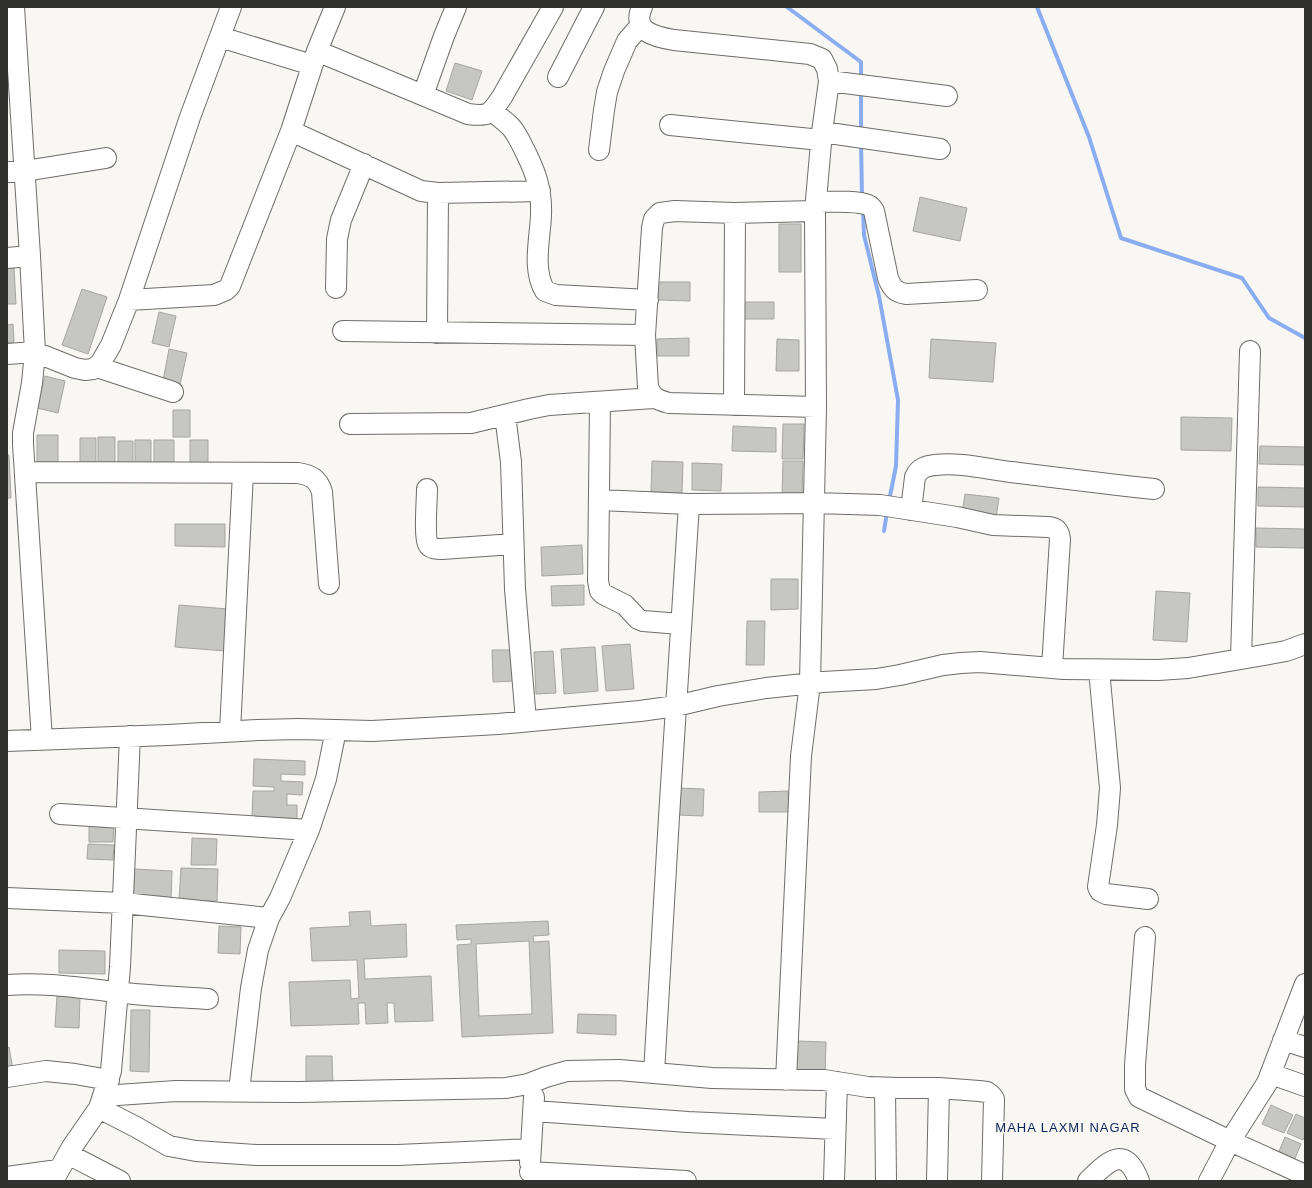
<svg xmlns="http://www.w3.org/2000/svg" width="1312" height="1188" font-family="Arial,sans-serif">
<style>
.lines{fill:none;stroke-linecap:round;stroke-linejoin:round}
.stream{stroke:#89adf0;stroke-width:4}
.building{fill:#c6c6c2;stroke:#a5a5a1;fill-rule:evenodd}
.minor-casing{stroke:#6e6d6a;stroke-width:22}
.minor{stroke:#fff;stroke-width:20}
.labels{text-anchor:middle;dominant-baseline:central;stroke-width:3.5;stroke-linejoin:round;paint-order:stroke}
.neighbourhood-label{font-size:13px;letter-spacing:1px;fill:#0c265a;stroke:#f8f7f4}
</style>
<rect width="100%" height="100%" fill="#f8f7f4"/>
<g class="lines">
<!-- stream -->
<path class="stream" d="M787 7 861 62V79
M1037 7 1089 137 1121 238 1242 278 1269 318 1305 338
M861 131V90
M861 142 862 197
M863 210 864 235 879 296 898 400 896 466 889 501
M884 531 887 512"/>
</g>
<!-- building -->
<path class="building" d="M455 63 482 71 472 100 446 91Z
M920 197 967 208 960 241 913 231Z
M779 224H801V272H779Z
M7 268H14L16 304H7Z
M658 282H690V301L658 300Z
M82 289 107 297 88 354 62 345Z
M744 302H774V319H744Z
M159 312 176 316 169 347 152 343Z
M13 324 14 342 7 343V325Z
M689 338V356H657V339Z
M777 339 799 340V371H776Z
M931 339 996 343 993 382 929 378Z
M169 349 187 353 180 385 163 381Z
M45 376 65 381 58 413 37 408Z
M173 410H190V437H173Z
M1181 417 1232 418 1231 451 1181 450Z
M783 424H804L803 459H782Z
M733 426 776 428V452L732 451Z
M37 435H58V466H37Z
M98 437H115V464H98Z
M80 438H96V463H80Z
M135 440H151V468H135Z
M154 440H174V468H154Z
M190 440H208V466H190Z
M118 441H133V464H118Z
M1260 446 1305 447V465L1259 464Z
M7 455H9L11 498H7Z
M652 461 683 462 682 493 651 492Z
M783 461H803L802 497 782 496Z
M692 463 722 464 721 491 692 490Z
M1258 487 1305 488V507L1258 506Z
M965 494 999 498 996 518 962 513Z
M175 524H225V547L175 546Z
M1256 528 1305 529V548L1256 547Z
M582 545 583 574 542 576 541 547Z
M771 579H798V609L771 610Z
M584 585V605L552 606 551 586Z
M1156 591 1190 593 1187 642 1153 640Z
M179 605 228 609 225 651 175 647Z
M747 621H765L764 665H746Z
M630 644 634 689 606 691 602 646Z
M595 647 598 691 564 694 561 649Z
M492 650H514L515 681 493 682Z
M553 651 556 693 536 694 534 652Z
M254 759 305 761V775L281 774V781L303 782 302 795 287 794V805H297V819L252 817 253 791H274V787L253 786Z
M678 788 704 789 703 816 677 815Z
M788 791 789 812H759V792Z
M89 823H114L113 842H89Z
M192 838 217 839 216 865H191Z
M88 844 114 845 113 860 87 859Z
M181 868 218 869 217 901 179 900Z
M134 869 172 871 171 900 133 898Z
M370 911 371 926 406 924 407 957 364 959 365 979 431 976 433 1021 395 1022 394 1003H387L388 1023 366 1024 365 1003H358L359 1024 291 1026 289 982 350 980 351 999 359 998 357 960 312 961 310 928 350 926 349 912Z
M548 921 549 935 533 936 534 942 549 941 553 1033 462 1037 457 945 471 944V939L457 940 456 925ZM529 941 532 1014 479 1016 476 944Z
M219 926 241 927 240 954 218 953Z
M59 950 105 951V974L59 973Z
M57 996 80 997 79 1028 55 1027Z
M131 1010H150L149 1072 130 1071Z
M578 1014 616 1015V1035L577 1033Z
M797 1041 826 1042 825 1074 796 1073Z
M9 1047 13 1070 7 1071V1048Z
M306 1056H332L333 1086H306Z
M1271 1105 1293 1115 1284 1133 1262 1124Z
M1296 1114 1305 1118V1135L1303 1140 1287 1133Z
M1285 1137 1301 1144 1293 1163 1277 1156Z"/>
<g class="lines">
<defs>
<path id="minor" d="M14 7 30 256 35 352 32 383 23 433V444L42 740
M642 7C631 32 656 37 674 40L810 54 822 59 827 69 829 81 822 132 815 211 816 407 810 683 801 756 786 1080
M220 37 312 65
M317 51 468 114C490 117 490 114 502 97L553 7
M558 77 594 7
M829 81 947 96
M423 95 444 36 456 7
M492 111C498 116 505 121 511 127 517 134 521 143 525 151 536 173 542 190 541 215 540 240 532 269 545 291L556 295 648 300
M670 125 821 140
M291 131 421 191 438 193 540 191
M822 132 940 149
M599 150 604 110 607 92 614 71 627 41 641 25
M7 172 25 171 106 158
M816 202C829 202 856 200 868 205 871 206 872 208 874 211L888 278C892 288 895 292 906 294L977 290
M815 211 735 213 675 211 660 213 654 219 652 228 645 335 648 387C652 398 658 400 669 403L816 407
M7 258 30 256
M336 288 337 239 341 220 364 164
M129 300 214 295 226 290 230 286 291 131 317 51 335 7
M343 331 645 335
M437 333 438 193
M7 354 35 352 75 368 85 370 93 369 100 364 111 345 129 300 190 117 231 7
M97 367 173 392
M600 402 598 581 600 591 603 594 625 605 638 619 643 621 681 624
M734 405 735 213
M505 415 511 462 515 589 526 721
M350 424 471 423 529 409 549 405 654 398
M25 472 298 473C311 475 318 479 322 492L329 584
M427 489C427 500 424 536 428 544 430 549 437 549 442 549L513 544
M600 500 689 504 815 503 880 505 957 517 993 525 1048 527C1056 528 1059 530 1060 539L1052 668
M911 510 915 477C919 468 926 466 935 465 958 462 987 469 1011 472 1059 478 1107 484 1154 489
M1241 659 1250 351
M1099 670 1110 788 1107 825 1098 887 1100 891 1106 894 1148 899
M230 731 243 473
M7 741 168 735 258 730 299 729 372 731 498 724 640 711 676 706 718 696 766 688 823 682 876 679 900 675 943 665 961 663 980 662 1064 669 1158 670 1188 668 1241 659 1286 651 1305 644
M60 814 309 830
M7 898 123 903 269 918
M1145 937 1135 1065V1089L1139 1097 1230 1141 1305 1175
M7 985C44 982 80 988 117 992 147 996 178 997 208 999
M1283 1040 1305 1047
M654 1073 669 817 689 504
M1271 1074 1305 1086
M7 1077 46 1071 75 1074 109 1080
M885 1088 886 1181
M239 1091 251 988 258 950 269 918 280 898 309 830 326 779 336 730
M103 1096 176 1091 299 1092 506 1088 528 1084 546 1077 567 1071 619 1070 712 1078 824 1080 868 1087 898 1088H939L979 1091 987 1092 991 1095 994 1099 992 1181
M99 1108 136 1127 169 1146 196 1151 257 1155H398L530 1149
M534 1111 688 1122 835 1129
M68 1154 120 1181
M530 1163 534 1097
M530 1172 686 1181
M7 1177 58 1170
M53 1181 72 1147 99 1108 111 1071 120 967 130 736
M834 1181 837 1082
M937 1181 939 1088
M1088 1181C1108 1161 1125 1144 1139 1181
M1209 1181 1230 1141 1267 1083 1305 984"/>
</defs>
<!-- minor casing -->
<use href="#minor" class="minor-casing"/>
<!-- minor -->
<use href="#minor" class="minor"/>
</g>
<g class="labels">
<!-- neighbourhood labels -->
<g class="neighbourhood-label">
<text x="1068" y="1127">MAHA LAXMI NAGAR</text>
</g>
</g>
<!-- border -->
<rect width="1312" height="1188" fill="none" stroke="#313130" stroke-width="16"/>
</svg>
